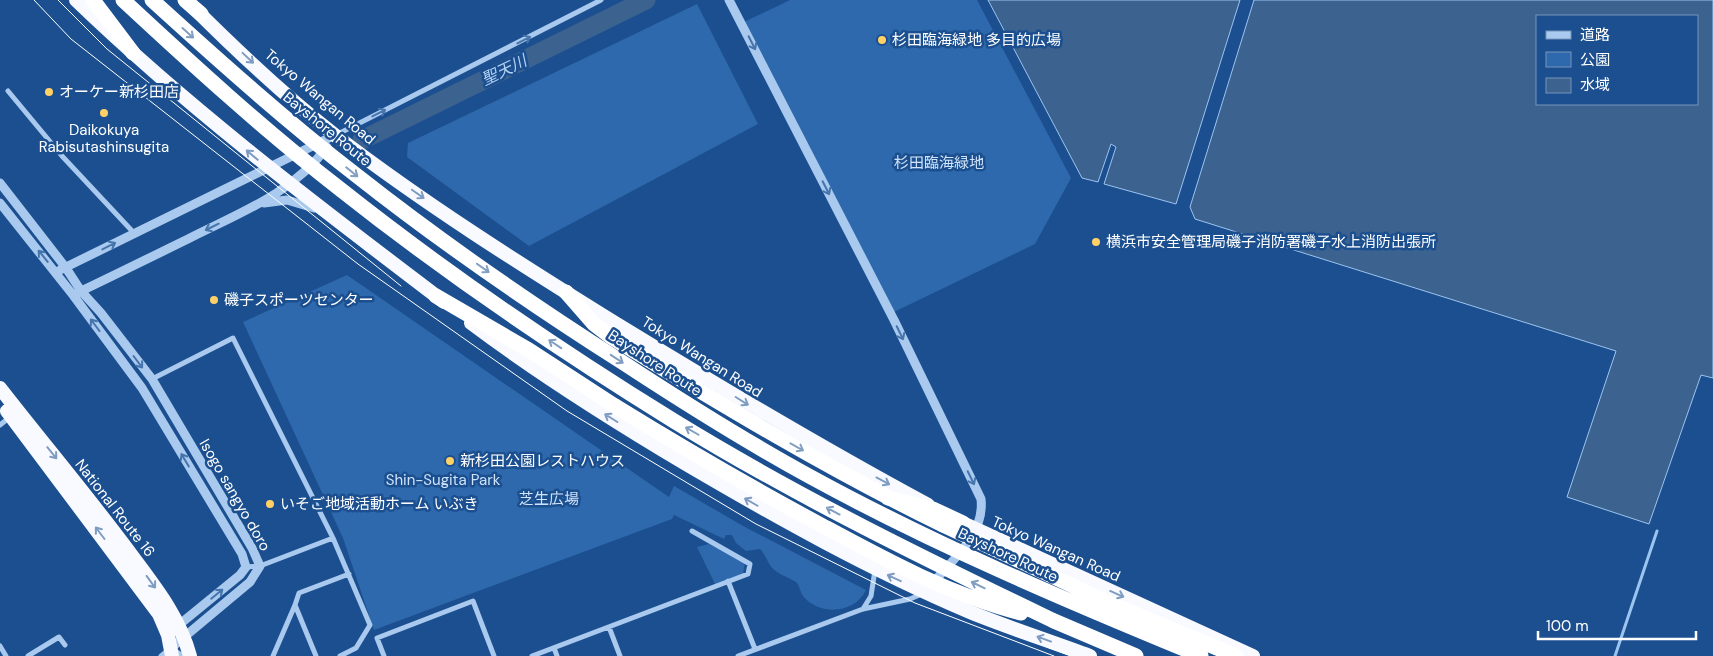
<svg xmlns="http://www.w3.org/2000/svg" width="1713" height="656" font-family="'DM Sans','Noto Sans JP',sans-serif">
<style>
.green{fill:#2e69ad}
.water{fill:#3c6290;stroke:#9cc4f0;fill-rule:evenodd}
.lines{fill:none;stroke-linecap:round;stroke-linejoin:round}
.stream{stroke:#9cc4f0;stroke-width:3}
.river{stroke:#3c6290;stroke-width:19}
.minor{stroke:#a9c9ee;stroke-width:5}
.tertiary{stroke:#a9c9ee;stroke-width:9}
.trunk{stroke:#f8faff;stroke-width:14}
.motorway{stroke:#fff;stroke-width:15}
.tram{stroke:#fff;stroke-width:1}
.motorway-bridge{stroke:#fff;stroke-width:15}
.oneway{stroke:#829ec1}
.oneway2{stroke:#4674ac}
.oneway3{stroke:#7e9cc1}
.poi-dot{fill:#ffd166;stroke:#1b4f8f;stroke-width:2}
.labels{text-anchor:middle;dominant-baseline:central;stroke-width:5;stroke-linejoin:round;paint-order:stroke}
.poi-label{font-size:15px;fill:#fff;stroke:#1b4f8f;text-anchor:start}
.street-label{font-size:15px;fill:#fff;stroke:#1b4f8f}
.park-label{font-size:15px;fill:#cfe3fa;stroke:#1b4f8f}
.water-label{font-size:16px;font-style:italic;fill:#b5d3f5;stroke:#1b4f8f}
</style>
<rect width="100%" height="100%" fill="#1b4f8f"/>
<!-- green -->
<path class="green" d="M790 0H977L1071 178 1035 244 894 312 744 22Z
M697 4 758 124 529 246 407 157 408 143Z
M347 275 669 497 674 486 745 527 866 590C855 614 819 616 803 596 800 592 800 586 796 582 788 577 774 573 770 565 766 559 765 554 760 549L746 551 736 543 732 535H726L724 539 674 515 672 519 374 630 343 538 243 322Z
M709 544 745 562 743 574 715 584 697 547Z"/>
<!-- water -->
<path class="water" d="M988 0H1240L1176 204 1104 184 1116 147 1111 144 1098 182 1082 178Z
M1254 0H1713V378L1701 375 1649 524 1567 497 1616 351 1195 219 1190 207ZM1697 16V104H1537V16Z"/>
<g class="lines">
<!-- stream -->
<path class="stream" d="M1615 656 1657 531"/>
<!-- river -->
<path class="river" d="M362 140 646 0"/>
<!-- minor -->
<path class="minor" d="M8 91 62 156 134 233
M336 135 601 0
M152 379 233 338 333 538 260 566 246 567
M0 425 10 417
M333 538 370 625 356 648 340 656
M728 581 755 649
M295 605 299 593 349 574
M863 609 871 596 875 570
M609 627 620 656
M0 646 6 656
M554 648 557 656
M28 656 59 637 65 645
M161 656 171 648 183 656
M273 656 295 605 316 656
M384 656 377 638 473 601 494 656
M532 656 748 574 750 564 692 531
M738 656 863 609 910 599 924 593"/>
<!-- tertiary -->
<path class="tertiary" d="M729 0 894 320 981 499C985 534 953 559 932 584
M0 183 66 268 81 291 101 313 152 379 252 548 260 566 250 582 171 648
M0 203 73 295 142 388 242 554 246 567 240 575 180 624 177 630
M264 203 287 200 314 208
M60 270 335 135
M77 293C115 275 151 257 188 239 239 213 292 194 327 147"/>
<!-- trunk -->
<path class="trunk" d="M76 0C191 111 318 206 444 302
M193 7C238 52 286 97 336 136 425 204 520 264 615 323 718 386 822 448 928 505
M471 323C539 374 612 420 686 464 778 518 871 570 970 612 1009 628 1050 641 1090 656
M0 388C42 442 86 494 127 549 152 583 179 615 190 656
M7 411 159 614 168 635 172 656
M954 519 1253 656"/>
<!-- motorway -->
<path class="motorway" d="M93 0 133 53
M185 0 201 14
M566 292 594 324 611 337C719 403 828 469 943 525
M436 296 529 350 615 406
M1054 621 1136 656"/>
<!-- tram -->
<path class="tram" d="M34 0 71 39 358 264 567 411 756 524 915 603 1054 656
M58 0 107 49 401 286
M1047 647 1071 656"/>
<!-- motorway-bridge -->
<path class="motorway-bridge" d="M123 0C193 65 264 130 340 189 446 273 559 350 674 421 796 496 925 559 1054 621
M152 0C218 60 285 120 356 175 441 242 531 304 622 362 683 402 745 441 809 476 935 545 1067 601 1201 656
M615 406C683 448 752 488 823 526 886 560 950 595 1021 613
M888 498 933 509 963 523
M943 525 1118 607 1236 656"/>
</g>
<!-- one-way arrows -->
<defs><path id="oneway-shaft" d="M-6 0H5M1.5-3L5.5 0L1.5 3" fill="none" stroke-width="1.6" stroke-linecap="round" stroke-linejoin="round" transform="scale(1.25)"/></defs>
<g class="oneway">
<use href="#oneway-shaft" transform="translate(188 33) rotate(42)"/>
<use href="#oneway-shaft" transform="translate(352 172) rotate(39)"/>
<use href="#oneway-shaft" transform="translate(483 268) rotate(35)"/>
<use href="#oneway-shaft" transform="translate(555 344) rotate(-146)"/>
<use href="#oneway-shaft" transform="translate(617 359) rotate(33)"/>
<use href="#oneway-shaft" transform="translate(692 431) rotate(-150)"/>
<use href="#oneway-shaft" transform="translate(797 447) rotate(29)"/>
<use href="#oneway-shaft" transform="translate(833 511) rotate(-152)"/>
<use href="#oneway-shaft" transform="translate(978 585) rotate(-154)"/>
</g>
<g class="oneway2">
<use href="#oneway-shaft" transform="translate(524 40) rotate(-27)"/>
<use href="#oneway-shaft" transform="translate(752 43) rotate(63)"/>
<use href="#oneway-shaft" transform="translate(379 113) rotate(-27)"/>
<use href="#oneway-shaft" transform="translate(826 188) rotate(63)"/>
<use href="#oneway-shaft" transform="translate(212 227) rotate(154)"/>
<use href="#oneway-shaft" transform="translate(109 246) rotate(-27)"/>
<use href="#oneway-shaft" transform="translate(43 256) rotate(-129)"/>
<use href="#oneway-shaft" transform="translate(95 325) rotate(-127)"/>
<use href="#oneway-shaft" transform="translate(900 333) rotate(64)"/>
<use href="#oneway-shaft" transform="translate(138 362) rotate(53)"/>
<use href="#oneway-shaft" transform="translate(185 460) rotate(-121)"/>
<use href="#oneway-shaft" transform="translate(971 478) rotate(64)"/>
<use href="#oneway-shaft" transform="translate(217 594) rotate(-39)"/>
</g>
<g class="oneway3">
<use href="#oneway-shaft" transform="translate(248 58) rotate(43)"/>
<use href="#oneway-shaft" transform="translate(252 155) rotate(-140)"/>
<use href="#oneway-shaft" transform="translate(418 194) rotate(35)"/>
<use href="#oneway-shaft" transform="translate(742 401) rotate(32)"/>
<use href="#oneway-shaft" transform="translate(611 418) rotate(-148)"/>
<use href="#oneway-shaft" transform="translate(52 453) rotate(51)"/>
<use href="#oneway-shaft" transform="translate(883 481) rotate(28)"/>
<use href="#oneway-shaft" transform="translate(751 502) rotate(-150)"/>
<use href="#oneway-shaft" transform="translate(100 533) rotate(-127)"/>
<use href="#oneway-shaft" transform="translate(894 578) rotate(-155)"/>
<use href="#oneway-shaft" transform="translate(151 582) rotate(54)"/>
<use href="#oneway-shaft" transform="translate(1117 594) rotate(24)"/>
<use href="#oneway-shaft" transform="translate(1044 639) rotate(-160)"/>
</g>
<!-- markers -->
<g class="poi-dot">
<circle cx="882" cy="40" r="5"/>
<circle cx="49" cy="92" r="5"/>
<circle cx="104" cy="113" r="5"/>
<circle cx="1096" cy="242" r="5"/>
<circle cx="214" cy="300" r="5"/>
<circle cx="450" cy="461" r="5"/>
<circle cx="270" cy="504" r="5"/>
</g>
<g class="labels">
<!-- poi labels -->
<g class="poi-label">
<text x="892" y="40">杉田臨海緑地 多目的広場</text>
<text x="59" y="92">オーケー新杉田店</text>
<text x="104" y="130" text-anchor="middle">Daikokuya<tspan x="104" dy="17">Rabisutashinsugita</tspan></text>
<text x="1106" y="242">横浜市安全管理局磯子消防署磯子水上消防出張所</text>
<text x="224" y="300">磯子スポーツセンター</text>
<text x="460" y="461">新杉田公園レストハウス</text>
<text x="280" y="504">いそご地域活動ホーム いぶき</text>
</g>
<!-- street labels -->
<g class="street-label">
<text transform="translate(320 97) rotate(40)">Tokyo Wangan Road</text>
<text transform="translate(327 129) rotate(39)">Bayshore Route</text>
<text transform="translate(702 357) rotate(32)">Tokyo Wangan Road</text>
<text transform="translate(655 363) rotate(33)">Bayshore Route</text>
<text transform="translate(235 495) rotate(60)">Isogo sangyo doro</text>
<text transform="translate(115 508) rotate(52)">National Route 16</text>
<text transform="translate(1056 549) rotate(24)">Tokyo Wangan Road</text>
<text transform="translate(1008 555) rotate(25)">Bayshore Route</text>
</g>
<!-- park labels -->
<g class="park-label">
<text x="939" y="163">杉田臨海緑地</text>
<text x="443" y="480">Shin-Sugita Park</text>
<text x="549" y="499">芝生広場</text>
</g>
<!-- water labels -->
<g class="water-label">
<text transform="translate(504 70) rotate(-26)">聖天川</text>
</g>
</g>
<!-- legend -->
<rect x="1536" y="15" width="162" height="90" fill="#1b4f8f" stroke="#7695bc"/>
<rect x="1546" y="31" width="25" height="8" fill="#a9c9ee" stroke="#7695bc"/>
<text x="1580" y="40" font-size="15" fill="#ffffff">道路</text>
<rect x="1546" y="52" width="25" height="15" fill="#2e69ad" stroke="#7695bc"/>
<text x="1580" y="65" font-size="15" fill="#ffffff">公園</text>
<rect x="1546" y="78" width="25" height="15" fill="#3c6290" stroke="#7695bc"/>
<text x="1580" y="90" font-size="15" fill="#ffffff">水域</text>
<!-- scale -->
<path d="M1538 631v8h158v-8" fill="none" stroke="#ffffff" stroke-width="2.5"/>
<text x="1546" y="631" font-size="15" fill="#ffffff" stroke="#1b4f8f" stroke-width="4" paint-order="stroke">100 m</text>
</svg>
